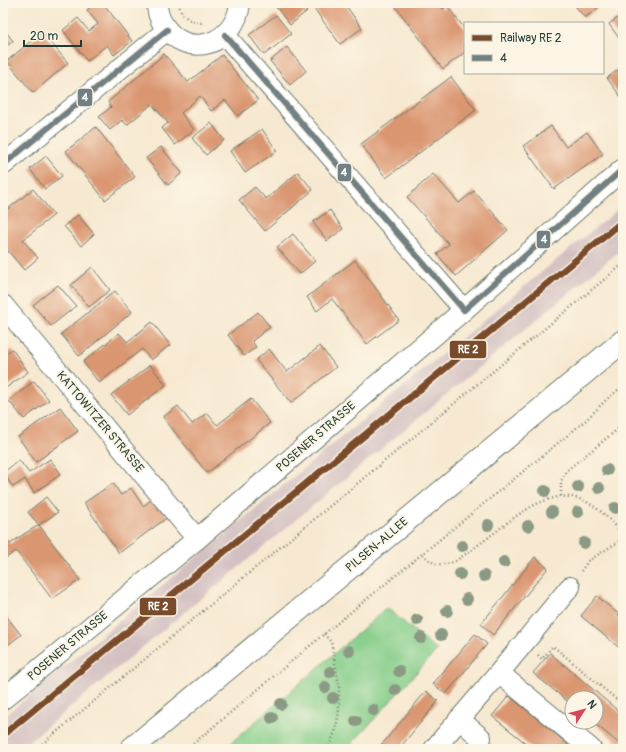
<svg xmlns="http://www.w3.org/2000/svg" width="626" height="752" font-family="Pangolin,sans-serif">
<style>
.industrial{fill:#d2bfc1}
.green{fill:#85ce8a;stroke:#52865f}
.building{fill:#da9671}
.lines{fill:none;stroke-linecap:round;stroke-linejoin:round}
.minor-casing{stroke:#6b796b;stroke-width:22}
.major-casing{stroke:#6b796b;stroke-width:24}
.path{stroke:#6b796b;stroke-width:2.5;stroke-dasharray:1 3;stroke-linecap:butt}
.minor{stroke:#fff;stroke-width:20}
.major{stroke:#fff;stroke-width:22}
.bus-1-casing{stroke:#fcf5e5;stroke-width:9}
.bus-1{stroke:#718085;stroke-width:6}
.rail-1-casing{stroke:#fcf5e5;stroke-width:10}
.rail-1{stroke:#7a4b2a;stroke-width:7}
.tree{fill:#8b9a84}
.labels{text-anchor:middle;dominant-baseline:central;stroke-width:4;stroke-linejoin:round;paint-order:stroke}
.street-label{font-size:12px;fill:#1f3d34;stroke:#fcf5e5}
.line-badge{stroke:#fcf5e5;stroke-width:1.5}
.badge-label{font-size:11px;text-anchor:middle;font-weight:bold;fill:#fff}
</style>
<rect width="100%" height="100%" fill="#fcf5e5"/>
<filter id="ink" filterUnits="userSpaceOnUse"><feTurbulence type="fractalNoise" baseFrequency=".025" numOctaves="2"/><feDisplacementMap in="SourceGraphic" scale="8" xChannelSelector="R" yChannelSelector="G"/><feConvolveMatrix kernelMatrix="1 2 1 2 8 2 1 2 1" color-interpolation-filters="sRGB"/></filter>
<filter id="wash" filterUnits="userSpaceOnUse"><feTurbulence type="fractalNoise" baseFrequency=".012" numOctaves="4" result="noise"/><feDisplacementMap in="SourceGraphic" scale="16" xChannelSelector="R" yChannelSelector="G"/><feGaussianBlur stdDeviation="0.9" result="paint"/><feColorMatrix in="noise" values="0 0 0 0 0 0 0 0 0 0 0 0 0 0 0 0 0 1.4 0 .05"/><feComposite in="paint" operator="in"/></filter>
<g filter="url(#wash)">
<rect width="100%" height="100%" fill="#f7e9d1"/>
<!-- industrial -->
<path class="industrial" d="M623 205V248L20 749H3V717Z"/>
<!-- green -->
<path class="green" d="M387 608 437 650 347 749H224Z"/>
<g id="blocks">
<!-- building -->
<path class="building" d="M96 3H103L132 41 114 55 107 45 87 61 63 30 78 18 89 31 98 24 87 10Z
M273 3H300L307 11 290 25Z
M310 3H344L362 28 340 44Z
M398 3H439L443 9 447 6 465 29V52L443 69 395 6Z
M573 3H604L585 18Z
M623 14V39L621 41 609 24Z
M276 15 291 34 264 55 249 35Z
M3 28 13 41 3 49Z
M42 32 68 63 33 93 7 61Z
M287 47 306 71 290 85 270 61Z
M164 54 188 82 222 55 258 100 238 116 225 100 211 111 200 96 181 113 194 130 175 145 162 128 168 123 152 104 127 125 122 120 110 130 99 117 111 107 108 102Z
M623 66V100L607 78Z
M451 77 476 110 386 178 361 144Z
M211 123 224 140 206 155 192 138Z
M551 126 566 147 587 132 603 154 554 189 523 146Z
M96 127 135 177 105 200 66 151Z
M262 129 277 151 245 173 230 151Z
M161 147 182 173 168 185 146 158Z
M46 156 62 176 45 189 30 169Z
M298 172 313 190 265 231 239 200 255 187 266 199Z
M433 174 459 203 474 191 508 230 456 276 437 254 449 244 407 197Z
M33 189 54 215 23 240 38 258 24 270 3 245V213Z
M330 210 343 229 327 241 313 222Z
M78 215 94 234 81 246 64 226Z
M293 234 315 261 300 274 277 247Z
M355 260 399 320 367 344 332 299 317 311 307 297Z
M92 267 110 290 89 307 71 285Z
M58 285 76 306 51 326 33 305Z
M115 291 132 312 79 356 61 334Z
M258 312 270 327 252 341 256 347 244 356 228 335Z
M152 322 170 345 151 360 142 349 99 383 83 362 119 333 127 342Z
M320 346 336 367 291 403 256 360 269 349 287 372Z
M12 349 28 372 3 390V356Z
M150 365 166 385 127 415 111 395Z
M34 381 49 400 24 419 9 401Z
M251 399 270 423 207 473 163 417 178 406 192 424 207 413 217 425Z
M60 407 78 431 36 462 18 437Z
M50 459 61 474 34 493 25 479 13 487 3 473 19 460 29 473Z
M113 483 121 495 131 488 143 506 154 498 168 517 119 553 84 503Z
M46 497 58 512 39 525 28 512Z
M39 525 80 580 52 599 16 551 3 560V541L6 539 10 544 24 534Z
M535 557 548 568 493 635 481 624Z
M597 596 623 618V651L581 616Z
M3 612 21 635 5 647 3 645Z
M475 634 487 644 446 694 433 684Z
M550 653 623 715V747L593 722H596V698H572V705L533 673Z
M426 691 438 701 399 749H378Z
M509 696 533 715 573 749H533L492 716Z"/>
</g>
</g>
<g filter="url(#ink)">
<use href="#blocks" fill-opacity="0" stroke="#6b796b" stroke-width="1"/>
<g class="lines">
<defs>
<path id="minor" d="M157 3C157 10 159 18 163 24 186 61 236 45 240 3
M225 35 464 310
M3 165 167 30
M3 305 197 539
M499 673 591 749
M3 699 197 539 464 310 623 169
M459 719 481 738
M434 749 499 673 570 587"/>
<path id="major" d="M131 749 623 341"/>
</defs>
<!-- minor casing -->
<use href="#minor" class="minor-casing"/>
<!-- major casing -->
<use href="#major" class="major-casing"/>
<!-- path -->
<path class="path" d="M179 3C180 16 190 22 202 23
M561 496V481L566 471 623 425
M423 554C432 565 440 566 454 562 466 554 477 546 489 537 511 520 541 493 572 497 592 500 610 519 623 534
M581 571 588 561 623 539
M324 634 331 642 339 685V710L336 729 328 749
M538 655 542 659 553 646 623 705
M36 749 623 264
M187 749 324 634 585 421 607 399 623 386"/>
<!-- minor -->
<use href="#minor" class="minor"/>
<!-- major -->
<use href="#major" class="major"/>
<defs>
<path id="bus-1" d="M225 35 464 310
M3 165 167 30
M464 310 623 169"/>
</defs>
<!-- bus-1 casing -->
<use href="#bus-1" class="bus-1-casing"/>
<!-- bus-1 -->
<use href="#bus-1" class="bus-1"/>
<defs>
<path id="rail-1" d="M3 735 623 221"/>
</defs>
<!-- rail-1 casing -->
<use href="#rail-1" class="rail-1-casing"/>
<!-- rail-1 -->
<use href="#rail-1" class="rail-1"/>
</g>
<!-- trees -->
<g class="tree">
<circle cx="607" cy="470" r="6"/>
<circle cx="578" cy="487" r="6"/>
<circle cx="599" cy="488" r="6"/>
<circle cx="545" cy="491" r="6"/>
<circle cx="615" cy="508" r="6"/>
<circle cx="552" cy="512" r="6"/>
<circle cx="578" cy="512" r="6"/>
<circle cx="488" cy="525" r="6"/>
<circle cx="528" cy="526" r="6"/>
<circle cx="584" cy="543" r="6"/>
<circle cx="462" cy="546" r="6"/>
<circle cx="504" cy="562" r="6"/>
<circle cx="460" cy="574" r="6"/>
<circle cx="484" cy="576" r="6"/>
<circle cx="467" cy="599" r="6"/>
<circle cx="447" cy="611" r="6"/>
<circle cx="417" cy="620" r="6"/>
<circle cx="441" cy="635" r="6"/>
<circle cx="421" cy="638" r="6"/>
<circle cx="349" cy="651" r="6"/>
<circle cx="399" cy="671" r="6"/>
<circle cx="330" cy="672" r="6"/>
<circle cx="325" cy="687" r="6"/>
<circle cx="395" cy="690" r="6"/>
<circle cx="333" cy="698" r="6"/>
<circle cx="281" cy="704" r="6"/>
<circle cx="373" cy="710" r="6"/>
<circle cx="272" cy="718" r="6"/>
<circle cx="356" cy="721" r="6"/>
</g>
</g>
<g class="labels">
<!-- street labels -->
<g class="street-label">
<text transform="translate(100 422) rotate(50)">KATTOWITZER STRASSE</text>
<text transform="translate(316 437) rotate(-41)">POSENER STRASSE</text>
<text transform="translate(377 545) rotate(-40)">PILSEN-ALLEE</text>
<text transform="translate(68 646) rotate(-40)">POSENER STRASSE</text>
</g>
</g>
<g class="line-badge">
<rect x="77" y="88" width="16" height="19" rx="4" fill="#718085"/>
<rect x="337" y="163" width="15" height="19" rx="4" fill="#718085"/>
<rect x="536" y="230" width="15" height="19" rx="4" fill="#718085"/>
<rect x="449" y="340" width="38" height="19" rx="4" fill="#7a4b2a"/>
<rect x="139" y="597" width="38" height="19" rx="4" fill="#7a4b2a"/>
</g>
<g class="badge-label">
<text x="85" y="101">4</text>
<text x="344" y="176">4</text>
<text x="544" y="243">4</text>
<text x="468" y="353">RE 2</text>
<text x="158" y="610">RE 2</text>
</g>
<!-- margin -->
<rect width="626" height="752" fill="none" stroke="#fcf5e5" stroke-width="16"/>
<!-- legend -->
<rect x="464" y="22" width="140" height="52" fill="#fcf5e5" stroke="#a4ab9e"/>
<rect x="472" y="35" width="20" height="6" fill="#7a4b2a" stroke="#a4ab9e"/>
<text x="500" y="42" font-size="12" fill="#1f3d34">Railway RE 2</text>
<rect x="472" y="55" width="20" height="6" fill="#718085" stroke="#a4ab9e"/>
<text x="500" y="62" font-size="12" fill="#1f3d34">4</text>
<!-- north arrow -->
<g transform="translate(584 710) rotate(54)"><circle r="19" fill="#fcf5e5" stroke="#a4ab9e"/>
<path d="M0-3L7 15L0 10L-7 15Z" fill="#d1495b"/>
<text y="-6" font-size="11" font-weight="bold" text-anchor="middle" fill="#1f3d34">N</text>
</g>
<!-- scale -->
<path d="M24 40v6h57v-6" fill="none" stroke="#1f3d34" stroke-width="2"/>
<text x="30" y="40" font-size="12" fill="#1f3d34" stroke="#fcf5e5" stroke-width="3" paint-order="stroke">20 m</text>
</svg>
